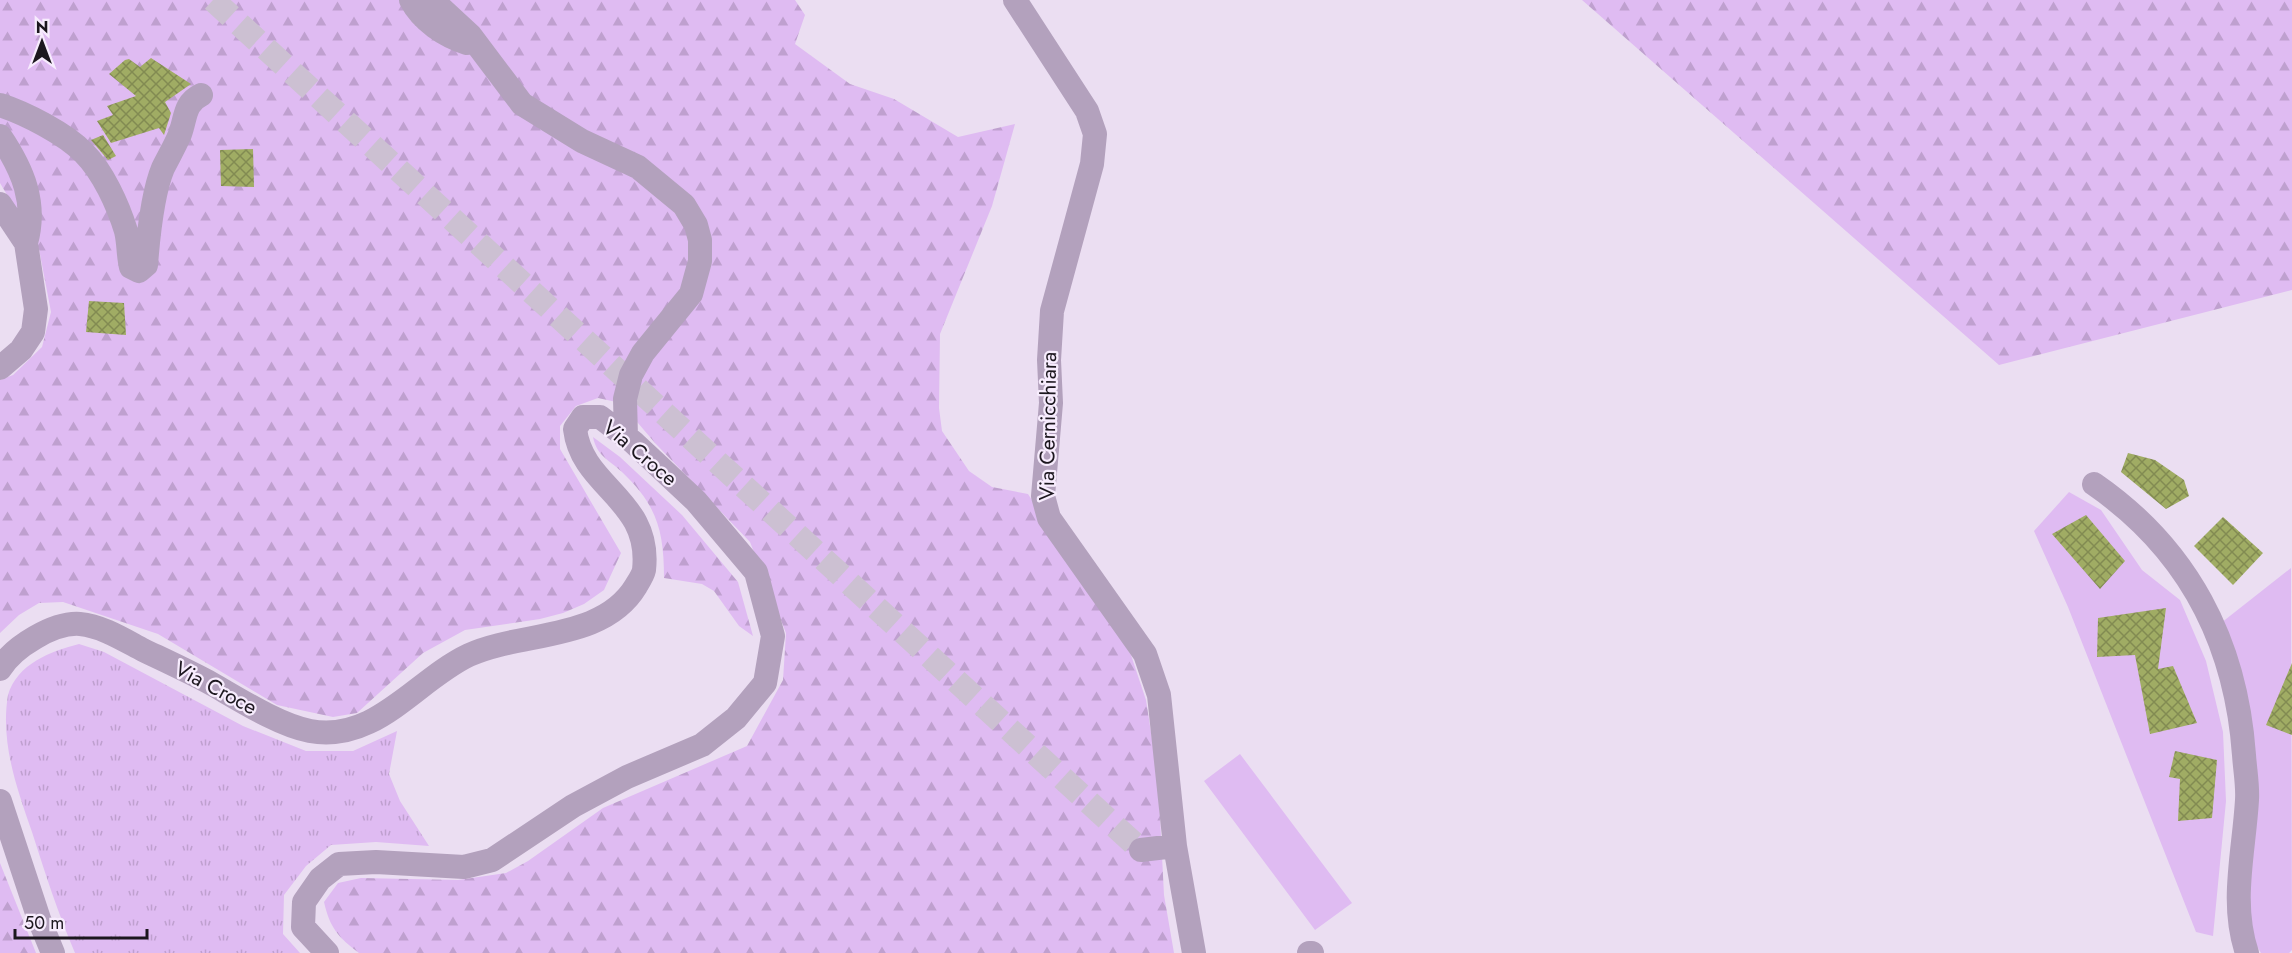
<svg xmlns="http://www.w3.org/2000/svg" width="2292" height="953" font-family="Jost,sans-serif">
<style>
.grass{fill:url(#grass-tufts)}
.forest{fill:url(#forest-firs)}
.green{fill:#dfbbf2}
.building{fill:url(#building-cross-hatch)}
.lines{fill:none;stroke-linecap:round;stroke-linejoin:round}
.minor-tunnel{stroke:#ccc0d2;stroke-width:24;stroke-dasharray:24 12;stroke-linecap:butt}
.minor{stroke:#b3a1bd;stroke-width:24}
.labels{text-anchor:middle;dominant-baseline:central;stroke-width:4.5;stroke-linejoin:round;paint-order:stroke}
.street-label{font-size:21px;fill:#1c171e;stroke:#f7ecfd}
</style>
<defs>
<pattern id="grass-tufts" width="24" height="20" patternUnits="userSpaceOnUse" patternTransform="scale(1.5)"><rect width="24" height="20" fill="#dfbbf2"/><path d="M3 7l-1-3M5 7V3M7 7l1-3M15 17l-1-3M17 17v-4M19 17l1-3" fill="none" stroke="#bfa0cf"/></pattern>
<pattern id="forest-firs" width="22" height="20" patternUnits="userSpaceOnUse" patternTransform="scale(1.5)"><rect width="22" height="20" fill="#dfbbf2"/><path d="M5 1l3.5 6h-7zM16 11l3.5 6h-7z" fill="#bfa0cf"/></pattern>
<pattern id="building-cross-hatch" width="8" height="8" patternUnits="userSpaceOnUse" patternTransform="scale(1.5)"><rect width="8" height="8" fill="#a0ac64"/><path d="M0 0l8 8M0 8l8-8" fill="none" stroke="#828b52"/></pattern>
</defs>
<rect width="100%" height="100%" fill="#ebdef2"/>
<!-- grass -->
<path class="grass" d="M79 644 104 652 243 726 306 751H353L397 731 389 774 400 801 429 846 376 842 331 845 306 866 284 895 283 934 300 953H75C58 913 45 873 32 832 17 789 0 742 8 695 17 664 51 651 79 644Z"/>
<!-- forest -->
<path class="forest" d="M0 0H795L805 15 795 44 850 84 894 99 958 137 1015 124 992 206 940 334 939 408 942 431 969 471 992 487 1028 494 1131 655 1146 700 1158 778 1164 895 1174 953H359C338 937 330 928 324 902L338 883 361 878 458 880 506 873 528 861 603 808 747 746 783 680 786 633 750 542 655 443 621 403 598 398 576 406 560 426V449L621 553 604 590 584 604 563 613 540 619 465 630 423 653 357 713 333 717 277 705 158 634 63 602 39 603 19 615 0 633V380L13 375 42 347 51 312 39 249 0 183Z
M1582 0H2292V290L1999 365Z
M593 437 620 457 682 515 738 582 753 636 739 626 714 591 702 584 664 578C664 531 657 505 622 472 608 459 597 456 593 437Z
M0 863 36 953H0Z"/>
<!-- green -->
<path class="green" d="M2069 492 2101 510 2142 570 2180 600 2206 661 2223 732 2226 801 2213 936 2196 932 2068 607 2034 531Z
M2291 568 2292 950 2289 953H2261L2247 930 2255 762 2221 623Z
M1240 754 1352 903 1315 930 1204 781Z"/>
<!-- building -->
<path class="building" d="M151 58 191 84 165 102 171 113 164 135 159 128 111 143 97 121 113 115 107 106 136 96 109 74 125 60 129 59 140 67Z
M103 135 116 156 108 160 91 140Z
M253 149 254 187 221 186 220 150Z
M89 301 124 303 126 335 86 332Z
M2128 453 2155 460 2184 480 2189 496 2166 509 2121 472Z
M2086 515 2125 561 2100 589 2052 534Z
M2223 517 2263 553 2233 585 2194 546Z
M2166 608 2158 669 2173 666 2197 723 2150 734 2135 655 2097 657 2098 618Z
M2292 663V735L2266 725Z
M2175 751 2217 760 2212 818 2178 821 2180 779 2169 777Z"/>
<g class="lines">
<!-- minor-tunnel -->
<path class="minor-tunnel" d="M213 0 1141 850"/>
<!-- minor -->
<path class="minor" d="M411 0C422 21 445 36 467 43
M432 0 470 35 522 104 582 141 638 167 684 205 696 225 700 240V261L691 294 643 353 631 375 625 399 626 437
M1015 0 1087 111 1095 134 1092 164 1052 311 1049 360 1051 403 1043 496 1049 518 1145 654 1159 695 1175 846 1194 953
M0 105C25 113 66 134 84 153 103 172 118 205 126 231 129 243 128 255 131 267L139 271 146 265C148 239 153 192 163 168 169 156 175 146 180 134 186 118 184 103 201 95
M0 136C23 170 37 203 26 243
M0 204 26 243 36 309 33 332 21 350 0 368
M2094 484C2188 549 2236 642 2244 755 2245 770 2248 786 2247 800 2244 852 2230 903 2247 953
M0 669C13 647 54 622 80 624 102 626 124 640 143 650 166 661 190 672 212 684 240 700 279 725 310 731 376 743 416 680 469 655 522 631 603 641 636 586 639 581 643 575 644 570 652 499 582 488 575 429L583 417H600L633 442 696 501 756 572 773 636 765 683 736 718 702 745 627 777 573 806 492 860 464 867 376 862 339 864 320 879 304 902 303 927 327 953
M0 801 39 919 53 953
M1141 850 1175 846
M1309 953H1312"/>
</g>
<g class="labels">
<!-- street labels -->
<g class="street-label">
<text transform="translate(1048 426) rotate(-89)">Via Cernicchiara</text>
<text transform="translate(640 453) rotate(40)">Via Croce</text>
<text transform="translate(216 688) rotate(28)">Via Croce</text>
</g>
</g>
<!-- north arrow -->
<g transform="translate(42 42)" stroke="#f7ecfd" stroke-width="4.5" paint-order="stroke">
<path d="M0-4.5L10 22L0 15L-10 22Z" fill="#1c171e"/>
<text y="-9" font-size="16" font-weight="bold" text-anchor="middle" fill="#1c171e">N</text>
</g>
<!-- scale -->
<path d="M15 929v9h132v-9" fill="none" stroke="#1c171e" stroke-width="3"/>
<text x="24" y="929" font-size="18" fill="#1c171e" stroke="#f7ecfd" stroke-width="4.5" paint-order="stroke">50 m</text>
</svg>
